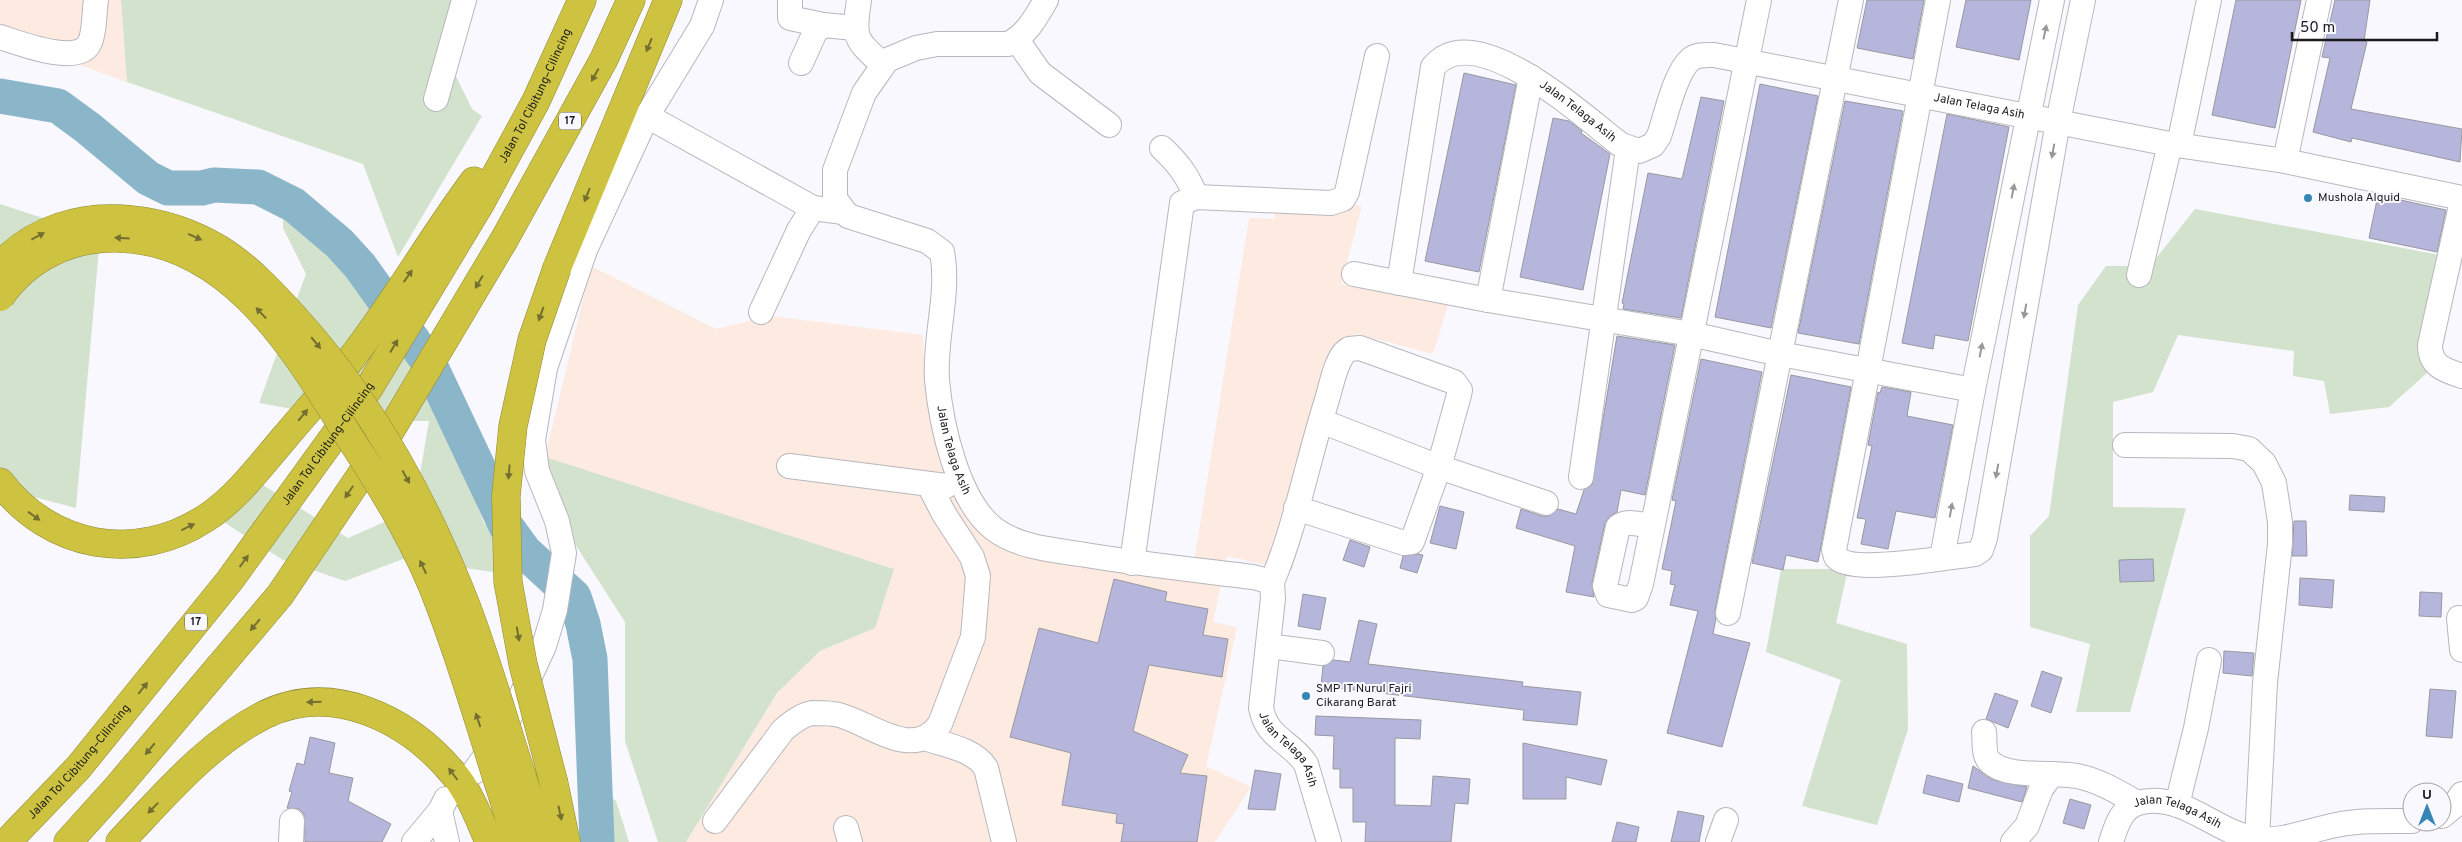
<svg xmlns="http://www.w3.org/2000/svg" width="2462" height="842" font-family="Overpass,sans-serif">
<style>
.industrial{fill:#fdebe1}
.green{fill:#d2e2cd}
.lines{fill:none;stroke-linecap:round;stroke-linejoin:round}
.river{stroke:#8bb5c9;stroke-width:35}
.building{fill:#b6b6dc;stroke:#98989f}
.minor-casing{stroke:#b7b7bd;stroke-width:26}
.highway-casing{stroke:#8f8835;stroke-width:29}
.minor{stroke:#fff;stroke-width:24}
.highway{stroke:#cec341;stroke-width:28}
.highway-bridge-casing{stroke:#8f8835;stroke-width:29;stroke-linecap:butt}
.highway-bridge{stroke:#cec341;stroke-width:28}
.oneway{fill:#98989a}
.oneway2{fill:#746f30}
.poi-dot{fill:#3685b7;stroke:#f8f8fe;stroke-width:2}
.labels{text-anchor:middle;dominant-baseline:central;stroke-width:4;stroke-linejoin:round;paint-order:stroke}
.shield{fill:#f8f8fe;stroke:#5d5d61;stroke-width:1}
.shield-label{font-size:11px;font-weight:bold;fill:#1b1b1e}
.street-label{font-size:12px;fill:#1b1b1e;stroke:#f8f8fe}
.poi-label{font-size:12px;fill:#1b1b1e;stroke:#f8f8fe;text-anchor:start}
</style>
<rect width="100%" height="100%" fill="#f8f8fe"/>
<!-- industrial -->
<path class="industrial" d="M0 0H121L127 82 0 37Z
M1273 191 1362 206 1341 284 1448 305 1433 354 1357 334 1292 571 1227 556 1213 622 1237 627 1206 766 1251 787 1215 842H686L777 693 820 651 875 628 545 457 591 266 716 329 771 316 923 335 925 383 971 513 1007 536 1193 569 1249 218 1275 219Z"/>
<!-- green -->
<path class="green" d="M121 0H467L451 66 472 109 482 116 398 257 363 164 127 82Z
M283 191 354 250 405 322 484 523 544 572H493L403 559 345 581 283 560 225 523 242 472 348 538 414 509 429 421H359L259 403 306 274 283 228Z
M0 204 100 237 76 508 0 488Z
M2195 209 2440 255 2437 364 2389 407 2330 414 2324 381 2293 376 2294 351 2178 335 2153 392 2113 402V507L2186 508 2130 712H2076L2090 644 2030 627V536L2049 516 2078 305 2106 266H2150Z
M545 457 894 569 875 628 820 651 777 693 686 842H658L625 741V622L575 544Z
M1781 569H1848L1836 623 1907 644 1908 729 1877 825 1802 806 1841 680 1766 652Z
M589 780 616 801 629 842H596Z"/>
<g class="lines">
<!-- river -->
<path class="river" d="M0 96 58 106 88 128 148 178 168 188H202L214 185 258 187 294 205 339 243 360 266 429 363 506 526 525 552 574 597 583 624 590 659 597 842"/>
</g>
<!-- building -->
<path class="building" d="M1867 0H1924L1913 59 1857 48Z
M1966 0H2031L2019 60 1956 47Z
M2236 0H2301L2275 128 2212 115Z
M2335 0H2370L2364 41 2367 42 2351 109 2462 129 2460 162 2352 138 2351 142 2313 132 2330 58 2322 57Z
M1464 73 1516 85 1479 272 1425 261Z
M1760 84 1818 96 1771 328 1715 317Z
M1701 97 1724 101 1681 318 1623 309 1624 304 1622 303 1648 173 1682 179Z
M1845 101 1903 111 1859 344 1798 333Z
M1947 114 2009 127 1968 341 1935 335 1933 349 1902 343Z
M1553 118 1569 121 1582 131 1581 133 1610 154 1583 290 1520 277Z
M2378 195 2446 210 2437 252 2369 238Z
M1617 336 1675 345 1645 495 1621 490 1617 512 1610 516 1605 523 1592 583 1594 597 1566 592 1575 546 1516 528 1521 509 1542 516H1549L1558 509 1576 514 1584 490 1592 485Z
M1701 359 1762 372 1715 610 1716 618 1713 634 1750 643 1722 747 1667 733 1698 611 1670 605 1675 585 1670 584 1672 571 1662 569 1676 501 1672 500Z
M1791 375 1851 387 1818 562 1786 555 1783 570 1752 563Z
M1882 387 1911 392 1907 416 1953 425 1935 518 1896 511 1888 549 1861 544 1866 519 1857 518 1872 446 1868 445 1878 392 1880 393Z
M2350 495 2385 497 2384 512 2349 510Z
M1440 506 1464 512 1456 549 1430 543Z
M2294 521H2306L2307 556H2292Z
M1350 540 1370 547 1364 567 1343 560Z
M1418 554 1423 555 1417 573 1400 568 1403 556Z
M2153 559 2154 581 2120 582 2119 560Z
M2300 578 2334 580 2332 608 2299 605Z
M1114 579 1167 592 1165 601 1208 609 1203 635 1228 639 1222 677 1149 665 1133 731 1188 755 1180 773 1207 776 1197 842H1121L1124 824 1116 823 1117 814 1062 805 1071 753 1010 737 1039 628 1098 643Z
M2420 592 2442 593 2441 617 2419 616Z
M1303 594 1326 598 1320 630 1298 626Z
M1359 620 1377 624 1368 664 1523 682 1522 686 1581 692 1577 725 1523 720 1524 710 1321 686 1323 666 1334 660 1350 662Z
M2224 651 2254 653 2252 676 2223 673Z
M2042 671 2062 678 2051 713 2031 706Z
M2430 689 2456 691 2452 738 2426 736Z
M1995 693 2018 701 2008 728 1986 719Z
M1316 716 1421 720 1420 739 1395 738V805L1431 806 1433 776 1470 779 1468 804 1455 803 1451 842H1365L1366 822H1353V788H1340V769H1333L1334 736 1315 735Z
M310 737 335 743 329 773 353 778 348 801 391 824 382 842H305L304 814 299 809 287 808 292 792 289 791 297 763 304 765Z
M1523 743 1607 760 1601 785 1566 777V799H1523Z
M1973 766 1993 780 2027 787 2022 802 1968 788Z
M1255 770 1281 774 1275 810 1248 809Z
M1927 775 1963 784 1959 802 1923 793Z
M2070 799 2091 805 2084 829 2063 823Z
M1678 811 1704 816 1699 842H1671Z
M1617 822 1639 827 1636 842H1612Z"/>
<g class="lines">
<defs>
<g id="minor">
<path d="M711 0 702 26 647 116 813 208 843 212"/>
<path d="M790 0V18L823 25"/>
<path d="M859 0C853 39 855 39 883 65"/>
<path id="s1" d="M1046 0C1036 17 1026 36 1008 44H937L916 48 887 60 864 93 835 170V199L848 216 927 241 942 252C950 294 934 337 937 380 941 424 957 500 994 529 1018 547 1052 550 1080 554 1138 564 1196 570 1253 577L1272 582 1273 598 1261 708C1267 739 1291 741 1306 764L1329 842"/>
<path d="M1938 0 1834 550 1836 557C1852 575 1950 557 1975 554L1981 550 1985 538 2058 122 2083 0"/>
<path d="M0 37C19 43 80 67 90 42 95 31 94 12 96 0"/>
<path d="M1017 40 1040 73 1109 125"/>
<path d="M801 63 815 32 823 25 855 28"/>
<path d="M436 99 464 0"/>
<path d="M2179 145 2209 0"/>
<path d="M1162 148C1178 163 1188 176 1196 197"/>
<path d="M2285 161 2319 0"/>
<path d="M2462 201 2430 345C2430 366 2444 370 2462 376"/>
<path d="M1354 274 1488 300 1691 334 1780 354 1973 390"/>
<path d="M2139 275 2170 144"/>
<path id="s2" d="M1399 283 1433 67C1475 15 1585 118 1621 145L1639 151 1653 145 1659 136C1666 116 1675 72 1691 59 1698 54 1706 55 1714 55L2170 144 2285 161 2462 198"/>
<path d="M1488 300 1531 77"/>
<path d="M761 312 799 230 813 208"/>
<path d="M1321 421 1439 467 1546 503"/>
<path d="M2125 445 2233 446 2249 449 2264 463 2274 483 2280 522V544L2265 683 2257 839"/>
<path d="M789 466 946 486"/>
<path d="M1581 477 1628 149"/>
<path d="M1651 526C1640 525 1627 519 1618 527L1605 586 1608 595 1632 600 1636 598 1641 584 1759 0"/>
<path d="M1942 558 1973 390 2052 0"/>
<path d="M1132 563 1182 203 1196 197 1331 203 1343 199 1347 192 1377 56"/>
<path d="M1272 582C1296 525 1307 463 1326 403 1331 388 1334 366 1344 353L1349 349 1360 348 1454 382 1460 390 1459 395 1439 467 1412 542 1404 543 1296 508"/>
<path d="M1728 613 1851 0"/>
<path d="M2459 618 2462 650"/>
<path d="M1268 646 1322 653"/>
<path d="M1984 732C1985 740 1983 756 1990 762 2008 779 2053 771 2077 776 2098 780 2118 792 2137 803"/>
<path d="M924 738C945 745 974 749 986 768L1004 842"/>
<path d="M474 772 497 740 521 696 544 646 555 610 564 553 557 521 537 471 533 440 545 368 585 250 647 116"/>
<path d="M2177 805 2196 728 2209 660"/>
<path d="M440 811 447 842"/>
<path d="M2442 816 2453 807 2462 794"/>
<path d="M715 821 783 730C791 723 801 715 812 713 821 713 832 713 839 715 870 723 914 762 940 724L973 637 978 576 972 557 944 514 929 485"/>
<path d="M846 828 850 842"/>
<path d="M291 842 292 821"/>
<path d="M414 842 440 811 446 799"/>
<path d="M1718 842 1726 820"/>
<path d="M2013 842 2027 826 2041 789 2052 774"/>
<path id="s3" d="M2111 842C2116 827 2121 808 2138 803 2181 790 2217 834 2257 839 2283 842 2310 830 2336 825 2361 820 2386 821 2412 821"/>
</g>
<g id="highway">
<path d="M557 268 668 0"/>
<path d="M0 482C50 548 136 564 206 518 237 498 261 465 285 437 307 411 330 386 351 359 395 302 431 239 474 181"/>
<path d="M554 784 566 842"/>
<path d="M528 795 544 842"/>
<path d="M504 800 516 842"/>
<path id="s4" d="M7 842 78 768 230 580 369 388 480 204 536 101 582 0"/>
<path d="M68 842 115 790 280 595 386 438 504 240 604 59 631 0"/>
<path d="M120 842C164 796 207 744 264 715 332 681 407 719 452 772 468 789 480 820 489 842"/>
</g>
</defs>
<!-- minor casing -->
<use href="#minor" class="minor-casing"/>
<!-- highway casing -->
<use href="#highway" class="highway-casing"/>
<!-- minor -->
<use href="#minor" class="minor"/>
<!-- highway -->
<use href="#highway" class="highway"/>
<defs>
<path id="highway-bridge" d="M0 266C33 229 83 214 132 220 162 223 192 233 219 249 247 266 271 292 294 317 369 399 424 499 465 603 489 665 507 732 528 795
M0 297C27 258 70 237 117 238 232 240 296 352 350 438 385 492 419 547 441 608 465 671 483 736 504 800
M554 784 523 664 508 582 506 496 513 426 532 340 557 268"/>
</defs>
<!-- highway-bridge casing -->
<use href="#highway-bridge" class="highway-bridge-casing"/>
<!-- highway-bridge -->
<use href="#highway-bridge" class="highway-bridge"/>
</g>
<!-- one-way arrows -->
<defs><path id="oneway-solid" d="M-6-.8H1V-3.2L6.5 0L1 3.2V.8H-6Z" transform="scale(1.25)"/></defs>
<g class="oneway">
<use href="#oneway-solid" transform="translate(2045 32) rotate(-78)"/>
<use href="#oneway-solid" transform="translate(2053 151) rotate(100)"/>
<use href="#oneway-solid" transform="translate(2013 191) rotate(-79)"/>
<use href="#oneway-solid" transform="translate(2025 311) rotate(100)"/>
<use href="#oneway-solid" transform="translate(1981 350) rotate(-79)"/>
<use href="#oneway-solid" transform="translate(1997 471) rotate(100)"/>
<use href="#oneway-solid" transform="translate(1951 510) rotate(-80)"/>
</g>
<g class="oneway2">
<use href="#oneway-solid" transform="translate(649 45) rotate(112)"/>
<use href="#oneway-solid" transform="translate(595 75) rotate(119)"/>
<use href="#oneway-solid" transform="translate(587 195) rotate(112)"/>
<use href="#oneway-solid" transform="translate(38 236) rotate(-28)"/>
<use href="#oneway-solid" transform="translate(195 237) rotate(24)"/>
<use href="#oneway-solid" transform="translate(122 238) rotate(-177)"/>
<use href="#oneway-solid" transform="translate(408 276) rotate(-55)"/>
<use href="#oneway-solid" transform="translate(479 282) rotate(121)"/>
<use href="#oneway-solid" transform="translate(261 313) rotate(-133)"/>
<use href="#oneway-solid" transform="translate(541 314) rotate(110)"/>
<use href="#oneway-solid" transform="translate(316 343) rotate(50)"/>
<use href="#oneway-solid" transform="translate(394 346) rotate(-59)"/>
<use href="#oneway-solid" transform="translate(303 415) rotate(-50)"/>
<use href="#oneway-solid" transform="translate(509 472) rotate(95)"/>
<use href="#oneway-solid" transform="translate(406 477) rotate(61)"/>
<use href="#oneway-solid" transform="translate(349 492) rotate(124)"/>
<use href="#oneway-solid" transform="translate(34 516) rotate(36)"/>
<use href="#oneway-solid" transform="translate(188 527) rotate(-26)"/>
<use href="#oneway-solid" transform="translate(244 561) rotate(-54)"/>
<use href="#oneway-solid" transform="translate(423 567) rotate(-115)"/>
<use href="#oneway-solid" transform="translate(255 625) rotate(130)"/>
<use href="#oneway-solid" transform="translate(518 634) rotate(80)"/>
<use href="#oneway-solid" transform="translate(143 688) rotate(-51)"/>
<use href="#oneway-solid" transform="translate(314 702) rotate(179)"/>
<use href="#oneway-solid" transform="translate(478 720) rotate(-108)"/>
<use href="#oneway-solid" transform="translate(150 749) rotate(130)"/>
<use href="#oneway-solid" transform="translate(453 774) rotate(-127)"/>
<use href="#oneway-solid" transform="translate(153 808) rotate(134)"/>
<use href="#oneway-solid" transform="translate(560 813) rotate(78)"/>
</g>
<!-- markers -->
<g class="poi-dot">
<circle cx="2308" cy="198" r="5"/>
<circle cx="1306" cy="696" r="5"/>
</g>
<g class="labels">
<!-- shield labels -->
<g class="shield">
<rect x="559" y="112.5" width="22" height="17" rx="4"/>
<rect x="185" y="613.5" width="22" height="17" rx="4"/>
</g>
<g class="shield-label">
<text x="570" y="121">17</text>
<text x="196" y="622">17</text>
</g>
<!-- street labels -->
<g class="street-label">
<text stroke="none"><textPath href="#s4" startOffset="918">Jalan Tol Cibitung–Cilincing</textPath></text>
<text stroke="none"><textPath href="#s2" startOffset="862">Jalan Telaga Asih</textPath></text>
<text stroke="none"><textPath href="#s2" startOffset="384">Jalan Telaga Asih</textPath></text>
<text stroke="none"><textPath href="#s4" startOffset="512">Jalan Tol Cibitung–Cilincing</textPath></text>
<text stroke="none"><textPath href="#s1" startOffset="658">Jalan Telaga Asih</textPath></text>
<text stroke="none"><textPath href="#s1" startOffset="1211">Jalan Telaga Asih</textPath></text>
<text stroke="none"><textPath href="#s4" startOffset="108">Jalan Tol Cibitung–Cilincing</textPath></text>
<text stroke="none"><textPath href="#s3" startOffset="91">Jalan Telaga Asih</textPath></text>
</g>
<!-- poi labels -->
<g class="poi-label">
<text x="2318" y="198">Mushola Alquid</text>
<text x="1316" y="689">SMP IT Nurul Fajri<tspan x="1316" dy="14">Cikarang Barat</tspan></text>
</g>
</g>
<!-- north arrow -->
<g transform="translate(2427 807)"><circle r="24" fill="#f8f8fe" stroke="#a0a0a4"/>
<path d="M0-4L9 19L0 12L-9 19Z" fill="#3685b7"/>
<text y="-8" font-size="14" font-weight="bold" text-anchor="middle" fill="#1b1b1e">U</text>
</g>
<!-- scale -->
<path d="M2292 32v8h145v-8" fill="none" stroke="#1b1b1e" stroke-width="2.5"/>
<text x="2300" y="32" font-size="15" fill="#1b1b1e" stroke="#f8f8fe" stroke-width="4" paint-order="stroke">50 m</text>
</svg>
